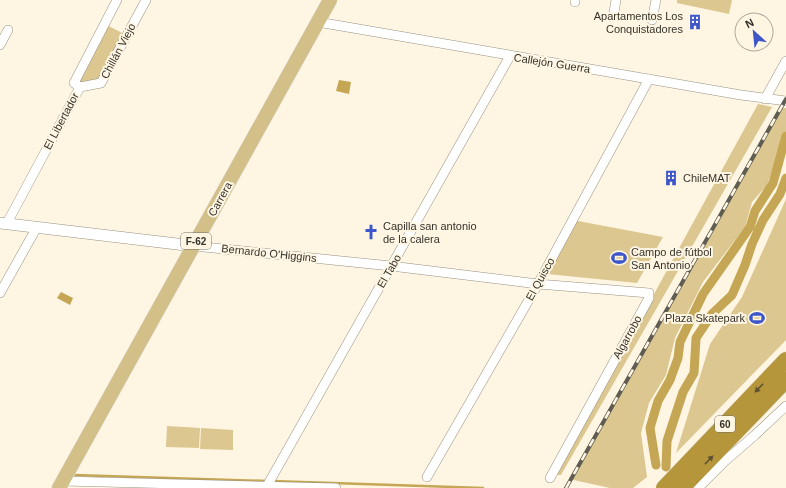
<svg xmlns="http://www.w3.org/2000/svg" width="786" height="488" font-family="Helvetica,sans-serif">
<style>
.green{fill:#dcc790}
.water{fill:#c5a654}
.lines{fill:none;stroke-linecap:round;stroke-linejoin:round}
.stream{stroke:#c5a654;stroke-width:2.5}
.canal{stroke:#c5a654;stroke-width:9}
.minor-casing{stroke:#989180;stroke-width:10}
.tertiary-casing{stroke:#989180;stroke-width:12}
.primary-casing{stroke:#dfdedd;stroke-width:15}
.motorway-casing{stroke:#dfdedd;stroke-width:17}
.minor{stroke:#fff;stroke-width:9}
.tertiary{stroke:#fff;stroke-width:11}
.primary{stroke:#d3c089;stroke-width:14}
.motorway{stroke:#b6963b;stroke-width:16}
.rail-casing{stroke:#5f5c52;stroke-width:4}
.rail{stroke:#fef6e3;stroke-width:2.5;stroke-dasharray:8;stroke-linecap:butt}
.oneway{fill:#5c5130}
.labels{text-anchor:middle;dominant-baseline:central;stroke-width:4;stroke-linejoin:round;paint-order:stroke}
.shield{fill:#fef6e3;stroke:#716e62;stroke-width:1}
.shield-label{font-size:10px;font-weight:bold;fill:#35332b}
.poi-label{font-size:11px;fill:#35332b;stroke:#fef6e3;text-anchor:start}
.street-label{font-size:11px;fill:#35332b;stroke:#fef6e3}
</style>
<rect width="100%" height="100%" fill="#fef6e3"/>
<!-- green -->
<path class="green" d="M677 0H732L729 14 677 3Z
M107 25 124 34 100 81 83 85 77 82Z
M758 104 772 107 561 475H555Z
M782 108H786V131L767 185 752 202 745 227 703 282 675 338 666 375 649 403 641 433 647 477 633 488H610L569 479Z
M786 199V340L676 453 710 344 742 297Z
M575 220 578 221 663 237 637 283 547 274Z
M167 426 200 428 199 448 166 447Z
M201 428 233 430V450L200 449Z"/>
<!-- water -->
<path class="water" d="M339 80 351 82 349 94 336 91Z
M61 292 73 298 70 305 57 298Z"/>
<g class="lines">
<!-- stream -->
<path class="stream" d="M74 475 267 481
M272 481 483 488"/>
<!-- canal -->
<path class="canal" d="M656 465 650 428 658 401 670 380 678 358 680 342 703 294 750 227 755 211 773 183 786 136
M666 467 667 441 683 392 694 373 696 338 712 314 732 295 745 265 752 244 763 220 780 194 786 178"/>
<defs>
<path id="minor" d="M575 2V0
M614 12 616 0
M652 20 656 0
M318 22 741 95 786 101
M0 45 8 30
M80 87 101 83 146 0
M765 99 786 61
M7 223 80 87 74 83 117 0
M194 246 391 266 538 284 649 293V298L550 478
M0 293 37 227
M427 477 538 284 649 79
M63 481 336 488
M267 486 510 56
M698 488 725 461 755 435 786 406"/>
<path id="tertiary" d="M0 223 194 246"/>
<path id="primary" d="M59 488 330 0"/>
<path id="motorway" d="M664 488 786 360
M682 488 786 380"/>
</defs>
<!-- minor casing -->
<use href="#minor" class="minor-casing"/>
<!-- tertiary casing -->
<use href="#tertiary" class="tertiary-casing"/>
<!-- primary casing -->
<use href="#primary" class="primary-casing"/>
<!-- motorway casing -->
<use href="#motorway" class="motorway-casing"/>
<!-- minor -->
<use href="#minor" class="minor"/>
<!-- tertiary -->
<use href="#tertiary" class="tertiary"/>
<!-- primary -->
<use href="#primary" class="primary"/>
<!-- motorway -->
<use href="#motorway" class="motorway"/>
<defs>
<path id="rail" d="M566 488 786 99"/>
</defs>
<!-- rail casing -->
<use href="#rail" class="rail-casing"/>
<!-- rail -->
<use href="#rail" class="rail"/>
</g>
<!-- one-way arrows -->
<defs><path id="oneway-solid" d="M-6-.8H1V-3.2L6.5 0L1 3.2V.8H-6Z"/></defs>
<g class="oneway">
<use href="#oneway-solid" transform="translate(759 388) rotate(134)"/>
<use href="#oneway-solid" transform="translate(709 460) rotate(-46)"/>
</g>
<!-- icons -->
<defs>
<symbol id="building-bare" viewBox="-9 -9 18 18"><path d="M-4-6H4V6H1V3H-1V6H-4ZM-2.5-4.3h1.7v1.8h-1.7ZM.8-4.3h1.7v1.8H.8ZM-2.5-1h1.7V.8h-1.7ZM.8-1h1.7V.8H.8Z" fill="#3d56c9" stroke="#fef6e3" stroke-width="2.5" paint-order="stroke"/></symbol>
<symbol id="church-bare" viewBox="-9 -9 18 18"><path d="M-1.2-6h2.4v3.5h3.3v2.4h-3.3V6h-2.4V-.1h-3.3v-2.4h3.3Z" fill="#3d56c9" stroke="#fef6e3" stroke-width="2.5" paint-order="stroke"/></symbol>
<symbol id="stadium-bare" viewBox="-9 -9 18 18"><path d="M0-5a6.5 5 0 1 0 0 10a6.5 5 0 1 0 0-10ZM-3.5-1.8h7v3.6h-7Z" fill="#3d56c9" stroke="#fef6e3" stroke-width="2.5" paint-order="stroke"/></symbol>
</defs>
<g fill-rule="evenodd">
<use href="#building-bare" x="684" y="11" width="22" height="22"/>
<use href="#building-bare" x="660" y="167" width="22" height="22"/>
<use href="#church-bare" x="360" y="221" width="22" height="22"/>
<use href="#stadium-bare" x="608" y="247" width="22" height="22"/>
<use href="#stadium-bare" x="746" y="307" width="22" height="22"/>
</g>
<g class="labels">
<!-- shield labels -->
<g class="shield">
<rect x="181" y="233" width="30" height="16" rx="3"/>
<rect x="715" y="416" width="20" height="16" rx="3"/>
</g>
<g class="shield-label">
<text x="196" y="241">F-62</text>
<text x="725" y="424">60</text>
</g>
<!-- poi labels -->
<g class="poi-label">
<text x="683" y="16" text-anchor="end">Apartamentos Los<tspan x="683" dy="13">Conquistadores</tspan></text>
<text x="683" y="178">ChileMAT</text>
<text x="383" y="226">Capilla san antonio<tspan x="383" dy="13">de la calera</tspan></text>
<text x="631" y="252">Campo de fútbol<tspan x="631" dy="13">San Antonio</tspan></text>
<text x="745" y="318" text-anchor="end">Plaza Skatepark</text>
</g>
<!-- street labels -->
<g class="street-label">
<text transform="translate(118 51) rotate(-62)">Chillán Viejo</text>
<text transform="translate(552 63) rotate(9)">Callejón Guerra</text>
<text transform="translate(61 121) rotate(-62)">El Libertador</text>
<text transform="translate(220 199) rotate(-61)">Carrera</text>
<text transform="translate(269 253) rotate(6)">Bernardo O'Higgins</text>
<text transform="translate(389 271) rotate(-60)">El Tabo</text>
<text transform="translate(540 279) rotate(-61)">El Quisco</text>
<text transform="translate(627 337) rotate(-61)">Algarrobo</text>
</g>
</g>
<!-- north arrow -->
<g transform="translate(754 32) rotate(333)"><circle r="19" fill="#fef6e3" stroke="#aea899"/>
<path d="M0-3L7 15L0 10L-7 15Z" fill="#3d56c9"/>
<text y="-6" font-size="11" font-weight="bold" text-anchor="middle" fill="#35332b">N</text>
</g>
</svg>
